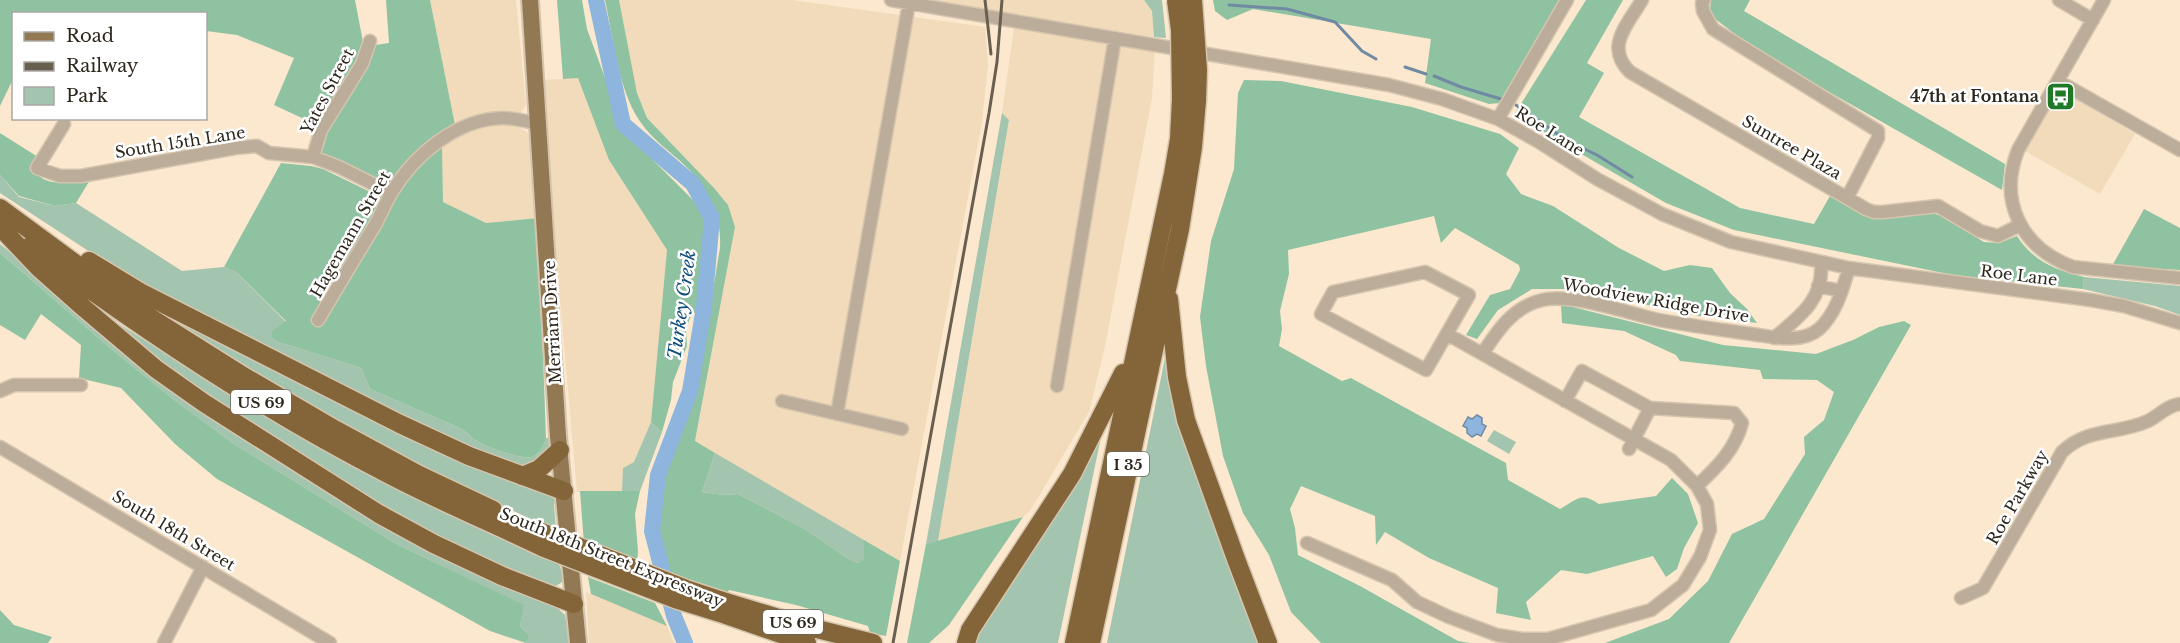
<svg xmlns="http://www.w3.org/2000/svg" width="2180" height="643" font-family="'Libre Baskerville',serif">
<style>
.built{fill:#f2dbba}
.green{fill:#a3c4ae}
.forest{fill:#8fc2a1}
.water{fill:#8db5dd;stroke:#708aa3;stroke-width:1.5}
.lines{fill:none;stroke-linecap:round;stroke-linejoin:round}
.stream{stroke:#708aa3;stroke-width:3}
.river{stroke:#8db5dd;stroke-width:16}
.minor-casing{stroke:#d6c5ae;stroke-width:15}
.major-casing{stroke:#d6c5ae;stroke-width:20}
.highway-casing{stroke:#d6c5ae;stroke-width:21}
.minor{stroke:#bbad99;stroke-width:12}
.major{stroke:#927953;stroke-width:16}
.highway{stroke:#836539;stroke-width:18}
.rail{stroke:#695f50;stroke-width:3}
.highway-bridge-casing{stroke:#d6c5ae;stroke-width:21;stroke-linecap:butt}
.highway-bridge{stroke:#836539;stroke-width:18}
.labels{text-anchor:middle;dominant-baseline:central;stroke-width:5;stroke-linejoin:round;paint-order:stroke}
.shield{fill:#fff;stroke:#6c6760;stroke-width:1.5}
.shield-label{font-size:15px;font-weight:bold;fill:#2d261c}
.street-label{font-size:16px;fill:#2d261c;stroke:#fff}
.poi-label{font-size:16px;font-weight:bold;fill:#2d261c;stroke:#fff;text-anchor:end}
.water-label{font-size:18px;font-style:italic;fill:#0f4d7e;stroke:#fff}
</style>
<rect width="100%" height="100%" fill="#fbe8ce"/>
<!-- built -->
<path class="built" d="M430 0H516L526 105 520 114 455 125Z
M619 0H792L985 27 988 65 982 122 900 561 695 442 735 227 714 188 647 118 637 93Z
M928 0H1144L1152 11 1154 37Z
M1014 27 1155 50 1152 98 1105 346 1089 412 1030 511 1023 517 938 541 1009 121 1002 113Z
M578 78 609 160 667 250 651 422 634 462 623 468 622 491 577 492 547 153 542 80Z
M2065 96 2075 99 2135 134 2100 194 2025 151 2054 102Z
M498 124 521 128 530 135 538 218 486 223 443 202 442 144 468 131 484 126Z
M586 592 667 626 674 643H589Z"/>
<!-- green -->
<path class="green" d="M1144 0H1162L1166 38 1154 37 1152 11Z
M1002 113 1009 120 938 541 926 544Z
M0 175 19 197 55 206 76 203 182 271 224 267 236 272 286 322 282 343 361 368 370 389 462 429C468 433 472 439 477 441 486 447 523 460 532 457 540 454 544 445 546 438H553L552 445 545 457 523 467 504 462 378 405 119 271 0 193Z
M0 244 157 376 554 605 565 615 571 643H526L530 636 520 626 523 605 398 545 234 444 173 399 109 347 0 253Z
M2084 277 2180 286V315L2155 306 2083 289Z
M147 304 556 496 557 501 554 504 556 531C414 465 277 391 147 304Z
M97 310 240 401 351 465 449 515 559 564 564 578 561 583 552 588 428 536 195 393Z
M1167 348 1261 643H1107Z
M651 422 662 432 640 491H622L623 468 634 462Z
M1494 430 1516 442 1509 454 1487 441Z
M1096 441 1100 442 1058 643H972Z
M715 453 864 540V560L858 563 847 558 805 529 738 494 724 495 702 492Z"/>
<!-- forest -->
<path class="forest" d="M0 0H355L363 42 359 55 355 67 317 125 274 105 294 58 237 35 206 31V14H14L13 79 0 106Z
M386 0H430L455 125 387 187 317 153C333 114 359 82 375 45L389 43Z
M557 0H582L587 29 625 132 698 205 704 216 707 223 699 303 697 310 690 318 686 329 687 346 673 382 671 400 662 432 651 422 667 250 609 160 578 78 563 79Z
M605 0H619L637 93 647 118 714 188 728 205 735 227 695 441 715 453 702 492 724 495 738 494 805 529 847 558 858 563 864 559V540L900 561 886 636 870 633 868 626 796 605 729 590 726 595 672 579 660 541 657 522 659 499 665 471 698 380 720 248C721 225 717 215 706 195 702 189 699 181 694 175 677 155 655 144 639 120 618 88 613 37 605 0Z
M1213 0H1562L1500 103 1489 104 1425 83 1431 39 1253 9 1227 20 1215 11Z
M1586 0H1623L1587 63 1604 73 1579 117 1740 208 1814 224 1830 196 1860 213 1874 218 1927 212 1939 215 1984 242 1999 243 2017 236C2033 261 2055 270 2084 277L2083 289 1953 275 1734 230 1666 203 1514 115Z
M1711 0H1750L1744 11 2005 164 2002 190 1757 51 1714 18 1710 9Z
M1244 80 1281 81 1412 107 1500 134 1519 148 1506 174 1521 194 1553 206 1619 248 1664 271 1690 265 1712 268 1730 293 1747 309 1757 323 1692 315 1576 289H1532L1498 310 1477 339 1466 335 1490 295 1510 289 1520 270 1519 265 1455 228 1441 243 1434 216 1288 250 1289 274 1280 311 1282 329 1279 346 1342 381 1351 378 1506 463 1508 480 1560 509C1577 500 1580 491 1599 504L1656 496 1672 478 1688 494 1698 523 1684 548 1677 569 1666 577 1653 556 1587 574 1561 570 1526 602 1531 620 1496 613 1498 588 1429 558 1385 532 1376 545 1375 516 1301 486 1290 509 1295 528 1298 555 1360 586 1458 641 1470 643H1321L1291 612 1269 555 1243 513 1223 456 1206 366 1200 317 1211 241 1234 169 1238 93Z
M0 133 38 157 37 174C50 188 73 181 90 180L76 203 55 206 19 196 0 175Z
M442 144 443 202 486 223 538 218 546 438C544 445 540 454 532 457 523 460 486 447 477 441 472 439 468 433 462 429L370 389 361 368 282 343 272 337V331L286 321 236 272 224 267 281 163 311 166 323 169 391 202 407 175Z
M2144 209 2180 228V270L2112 266Z
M0 253 109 347 173 399 234 444 398 545 524 605 520 626 530 636 526 643 490 631 217 479 175 444 121 388 79 378 81 345 41 314 25 340 0 325Z
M1561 304 1723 345 1816 354 1853 340 1879 327 1904 321 1911 325 1729 643H1605L1669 619 1708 581 1732 534 1764 519 1805 454 1804 437 1824 420 1834 392 1817 380 1763 379 1760 370 1680 361 1676 355 1624 331 1562 323Z
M580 491H640L635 514 638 551 637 565 584 544Z
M1023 517 949 625 929 643H907L926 544Z
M588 577 655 603 667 626 591 594Z
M0 610 14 625 52 637 48 643H0Z"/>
<!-- water -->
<path class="water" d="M1477 415 1482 418V424L1486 426 1481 436 1477 434 1472 437 1467 433V428L1463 426 1468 417 1472 419Z"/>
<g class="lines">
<!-- stream -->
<path class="stream" d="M1229 5 1287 9 1335 22 1362 51 1376 59
M1405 67 1426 74
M1434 76 1461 87 1501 99
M1516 105 1566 140 1597 155 1632 177"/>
<!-- river -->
<path class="river" d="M596 0 623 124 693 184 712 218 704 307 690 391 658 475 652 531 674 616 685 643"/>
<defs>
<path id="minor" d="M891 0 1389 85 1442 99 1498 119 1539 142 1597 179 1662 214 1731 242 1849 268 2091 300 2124 306 2180 323
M1642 0C1628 24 1604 47 1630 72L1866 209 1874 212H1883L1938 206 1980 231 1998 236 2020 225
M1704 0 1702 3 1703 11 1713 29 1878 131V138L1847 198
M2059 0 2093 20
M2104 0 2018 150C1998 201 2021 248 2073 267L2180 278
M2058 81 2180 150
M1498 119 1567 0
M64 124 37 168 60 176H81L235 148 257 146 269 153 313 157 339 167 391 193
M313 157 321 130 362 64 370 41
M1425 272 1469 295 1426 370 1321 314 1333 292Z
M1818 286 1841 291
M318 320C337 288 356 256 375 225 381 214 386 202 392 192 415 154 457 119 503 118 515 118 528 122 540 124
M1447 334 1671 460 1697 486
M1774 338C1799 317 1824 300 1821 263
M1483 353C1498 330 1513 307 1542 300 1573 293 1627 313 1659 320 1691 326 1725 330 1758 335 1777 338 1803 343 1819 329 1836 314 1843 288 1849 268
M1057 386 1115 38
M0 391 14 385H81
M782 401 902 429
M1565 401 1582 371 1650 408 1629 449
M837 414 909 3
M0 447 330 643
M1307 543 1392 580 1417 602 1449 617 1497 635 1522 639H1548L1651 610 1683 585 1700 557 1710 530 1707 504 1697 486C1716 468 1735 450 1742 423L1734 413 1650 408
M1961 598 1983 588 2062 452C2088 427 2117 435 2148 421 2160 415 2166 406 2180 404
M164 643 203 567"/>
<path id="major" d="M530 0 558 436 578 643"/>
<path id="highway" d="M0 208 137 309 245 377 336 430 419 475 493 510
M0 227 39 268 84 308 156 369 204 403 379 514 434 544 502 576 574 604
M30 246C143 330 261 409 386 473 437 500 490 522 542 547
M89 261 140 292 400 424 469 456 564 491
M1169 299 1177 377 1186 420 1236 559 1268 643
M522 476 539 469 560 450
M726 602 805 626 873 643
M726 615 807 643
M966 643 970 630 1072 474 1123 373
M1074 643 1173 174 1179 139 1181 99
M1091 643 1180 229 1193 147 1197 100"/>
</defs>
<!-- minor casing -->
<use href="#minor" class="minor-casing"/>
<!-- major casing -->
<use href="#major" class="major-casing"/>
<!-- highway casing -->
<use href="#highway" class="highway-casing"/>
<!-- minor -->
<use href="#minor" class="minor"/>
<!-- major -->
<use href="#major" class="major"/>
<!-- highway -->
<use href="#highway" class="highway"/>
<!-- rail -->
<path class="rail" d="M985 0 991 54
M893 643 989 113 997 62 1002 0"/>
<defs>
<path id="highway-bridge" d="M1176 0 1180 30 1181 99
M1193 0 1198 70 1197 100
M541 532 686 589 726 602
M542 547 678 600 726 615"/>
</defs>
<!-- highway-bridge casing -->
<use href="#highway-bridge" class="highway-bridge-casing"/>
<!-- highway-bridge -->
<use href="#highway-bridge" class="highway-bridge"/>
</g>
<!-- icons -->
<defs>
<symbol id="bus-square" viewBox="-11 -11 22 22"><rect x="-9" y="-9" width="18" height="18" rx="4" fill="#1f7927" stroke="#fff"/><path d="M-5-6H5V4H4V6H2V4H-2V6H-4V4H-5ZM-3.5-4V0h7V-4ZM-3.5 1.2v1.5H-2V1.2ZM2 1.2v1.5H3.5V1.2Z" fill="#fff"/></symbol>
</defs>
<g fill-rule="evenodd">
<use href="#bus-square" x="2044" y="80" width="33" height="33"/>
</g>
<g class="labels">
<!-- shield labels -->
<g class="shield">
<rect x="231" y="390" width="60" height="24" rx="4.5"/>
<rect x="1107" y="452" width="42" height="24" rx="4.5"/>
<rect x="763" y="610" width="60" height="24" rx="4.5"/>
</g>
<g class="shield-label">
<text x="261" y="402">US 69</text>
<text x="1128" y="464">I 35</text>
<text x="793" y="622">US 69</text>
</g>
<!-- street labels -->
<g class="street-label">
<text transform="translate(327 91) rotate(-62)">Yates Street</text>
<text transform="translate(1550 131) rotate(32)">Roe Lane</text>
<text transform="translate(180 142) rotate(-9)">South 15th Lane</text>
<text transform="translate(1792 147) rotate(30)">Suntree Plaza</text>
<text transform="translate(350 234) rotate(-60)">Hagemann Street</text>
<text transform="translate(2019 275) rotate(7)">Roe Lane</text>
<text transform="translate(1656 300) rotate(10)">Woodview Ridge Drive</text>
<text transform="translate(552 322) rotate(-93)">Merriam Drive</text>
<text transform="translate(2017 497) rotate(-60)">Roe Parkway</text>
<text transform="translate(174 530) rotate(31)">South 18th Street</text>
<text transform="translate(612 557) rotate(22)">South 18th Street Expressway</text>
</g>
<!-- poi labels -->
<g class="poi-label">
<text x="2039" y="96">47th at Fontana</text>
</g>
<!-- water labels -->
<g class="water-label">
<text transform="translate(682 305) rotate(-82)">Turkey Creek</text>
</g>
</g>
<!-- legend -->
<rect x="12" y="12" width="195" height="108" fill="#ffffff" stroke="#aba8a4" stroke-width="1.5"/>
<rect x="24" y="32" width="30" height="9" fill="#927953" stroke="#aba8a4" stroke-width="1.5"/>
<text x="66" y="42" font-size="18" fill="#2d261c">Road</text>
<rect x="24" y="62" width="30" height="9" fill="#695f50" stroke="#aba8a4" stroke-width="1.5"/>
<text x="66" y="72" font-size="18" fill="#2d261c">Railway</text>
<rect x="24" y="87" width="30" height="18" fill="#a3c4ae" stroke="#aba8a4" stroke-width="1.5"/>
<text x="66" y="102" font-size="18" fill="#2d261c">Park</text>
</svg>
